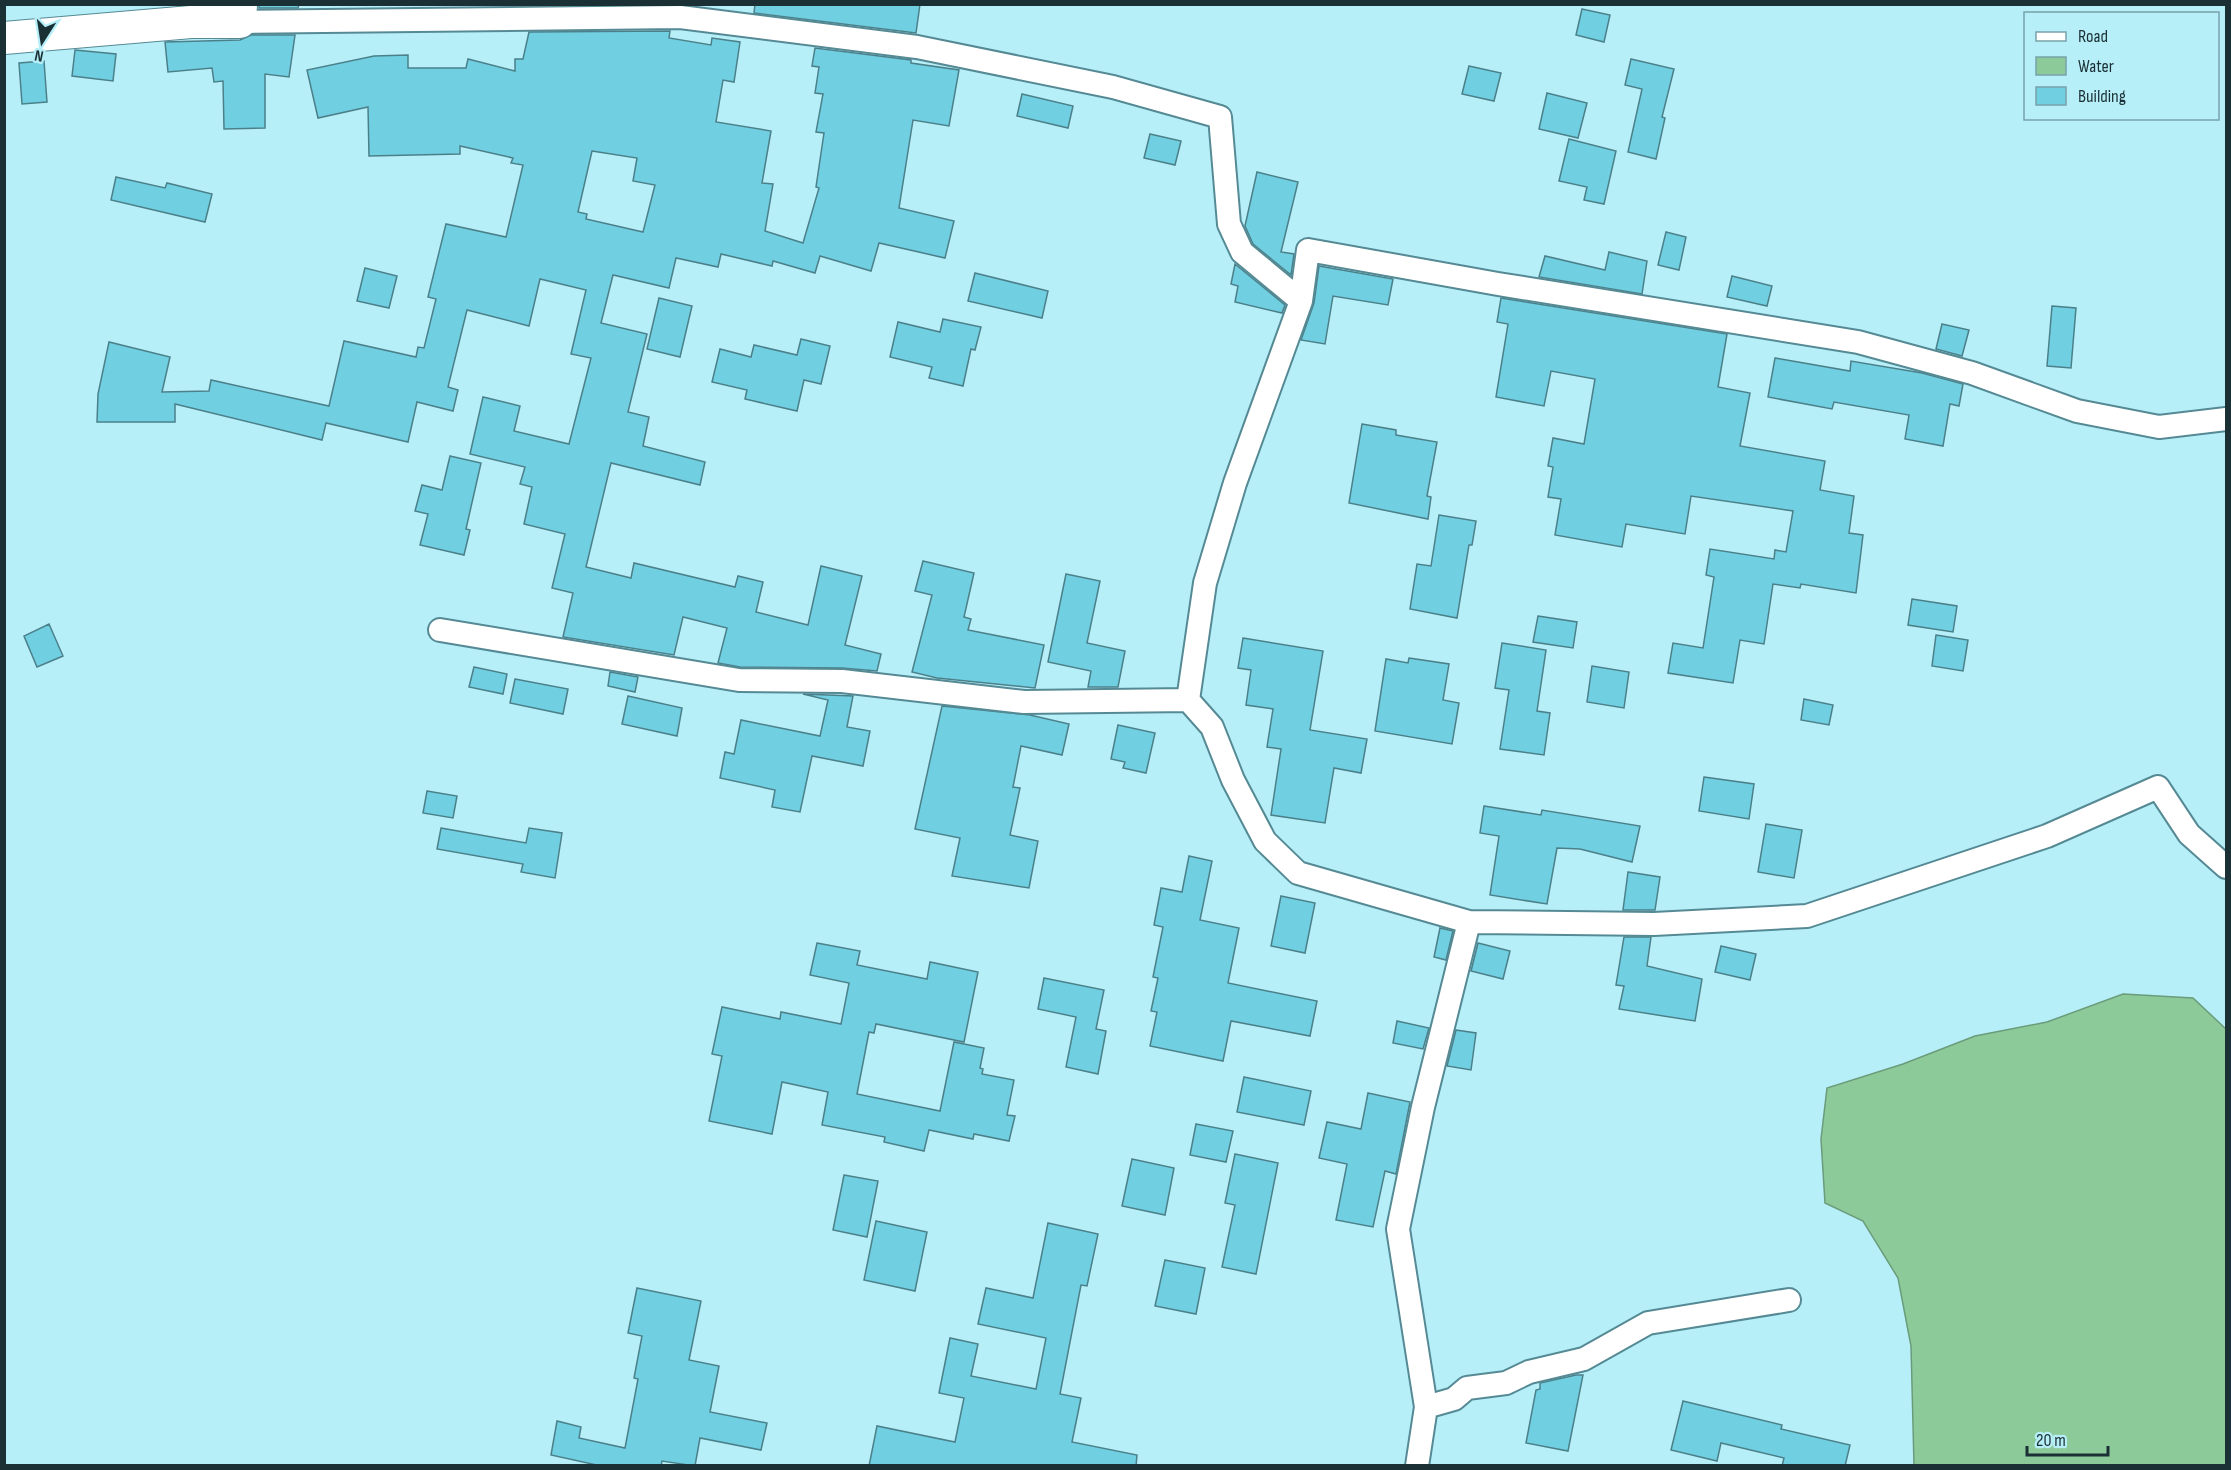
<svg xmlns="http://www.w3.org/2000/svg" width="2231" height="1470" font-family="'Sofia Sans Condensed',sans-serif">
<style>
.water{fill:#8dca9a;stroke:#6a9c7b;stroke-width:1.5}
.building{fill:#70cfe0;stroke:#4b808a;stroke-width:1.5;fill-rule:evenodd}
.lines{fill:none;stroke-linecap:round;stroke-linejoin:round}
.street-casing{stroke:#558a94;stroke-width:26}
.secondary-casing{stroke:#558a94;stroke-width:34}
.street{stroke:#fff;stroke-width:22}
.secondary{stroke:#fff;stroke-width:32}
</style>
<rect width="100%" height="100%" fill="#b7eff9"/>
<!-- water -->
<path class="water" d="M2123 994 2193 998 2226 1029V1465H1914L1911 1346 1898 1278 1863 1221 1825 1203 1821 1139 1827 1088 1903 1064 1975 1036 2047 1022Z"/>
<!-- building -->
<path class="building" d="M259 4H299L298 8H259Z
M755 4H920L916 33 754 13Z
M1582 9 1610 15 1604 42 1576 35Z
M670 31 669 38 711 45 712 38 740 42 734 82 723 80 716 122 771 131 762 183 773 184 765 231 803 243 819 188 816 187 824 133 816 132 823 94 815 93 819 67 812 66 815 48 911 60V63L959 70 949 126 913 120 899 208 954 221 945 258 879 243 871 271 820 256 815 273 773 261 772 266 721 254 718 267 676 258 669 288 613 275 601 323 647 334 628 412 649 417 643 446 705 462 700 485 611 463 586 567 631 578 634 563 735 587 738 576 763 582 756 612 808 625 821 566 862 576 845 645 881 654 877 671 842 668 740 667 718 663 727 628 683 617 674 655 563 637 573 593 552 588 565 534 524 524 532 487 520 484 525 467 470 454 483 397 520 406 514 431 569 444 591 358 571 354 586 290 540 279 529 326 467 310 448 387 458 390 453 411 417 402 408 442 326 423 322 440 175 404V422H97L98 394 109 342 170 357 162 392 209 391 211 380 329 406 344 341 416 357 418 347 424 348 436 299 428 297 446 224 506 237 523 165 511 163 513 158 460 146V154L369 156 368 107 318 118 307 70 374 56 408 55V68H466L468 59 515 71V59H523L529 32ZM592 151 637 158 633 181 655 185 643 232 586 219 587 214 578 212Z
M251 35H295L289 77 265 74V128L224 129 223 81 214 82 212 68 168 72 165 42 240 40Z
M75 50 116 54 113 81 72 76Z
M1631 59 1674 69 1662 117 1665 118 1656 159 1628 152 1642 89 1625 85Z
M44 61 47 102 22 104 19 63Z
M1469 66 1501 73 1494 101 1462 94Z
M1547 93 1587 103 1578 138 1539 129Z
M1022 94 1073 106 1068 128 1017 116Z
M1150 134 1181 141 1175 165 1144 158Z
M1569 139 1616 151 1604 204 1584 200 1587 187 1559 181Z
M1257 172 1298 182 1281 252 1294 254 1291 275 1253 244 1245 226Z
M116 177 165 188 167 183 212 194 205 222 111 200Z
M1666 232 1686 237 1679 270 1658 265Z
M1609 252 1647 261 1642 294 1539 277 1545 256 1605 270Z
M1235 264 1285 305 1282 313 1235 302 1238 286 1231 284Z
M1319 266 1393 279 1388 305 1333 296 1325 344 1301 340 1314 303Z
M365 268 397 276 389 308 357 301Z
M975 273 1048 291 1042 318 968 301Z
M1732 276 1772 286 1767 306 1727 297Z
M659 298 692 306 680 357 647 349Z
M1501 298 1727 334 1718 387 1750 393 1740 446 1825 461 1820 490 1854 496 1849 533 1863 535 1856 593 1801 584 1800 588 1773 584 1764 644 1740 640 1733 683 1668 673 1673 643 1703 648 1714 577 1706 575 1710 549 1774 559 1775 550 1786 552 1793 511 1691 496 1685 534 1626 524 1622 547 1555 535 1561 499 1548 497 1553 467 1548 466 1553 438 1584 444 1595 379 1551 371 1544 406 1496 397 1508 324 1497 322Z
M2052 306 2076 308 2071 368 2047 366Z
M943 319 981 327 975 350 971 349 963 386 929 378 932 367 890 357 898 322 940 332Z
M1942 324 1969 330 1962 356 1936 349Z
M801 339 830 346 821 384 804 380 797 411 745 399 747 390 712 382 720 349 751 357 754 345 797 355Z
M1775 358 1850 371 1851 361 1922 373 1963 384 1959 406 1950 404 1943 446 1905 439 1909 415 1834 402 1832 409 1768 397Z
M1362 424 1396 430V435L1437 442 1427 496 1431 497 1428 519 1349 503Z
M450 456 481 463 466 529 470 530 464 555 420 545 428 514 415 511 422 485 442 490Z
M1439 515 1476 521 1472 545H1469L1457 618 1410 609 1417 564 1431 566Z
M923 561 974 573 964 617 971 619 968 630 1044 645 1035 688 937 678 912 672 932 595 915 591Z
M1066 574 1100 581 1087 643 1125 651 1118 687H1088L1091 671 1048 662Z
M1912 599 1957 606 1953 632 1908 625Z
M1538 616 1577 622 1573 648 1533 642Z
M49 624 63 656 37 667 24 636Z
M1936 635 1968 640 1963 671 1932 666Z
M1243 638 1323 651 1310 730 1367 739 1361 773 1334 768 1325 823 1271 815 1281 749 1267 747 1273 709 1246 705 1251 670 1238 668Z
M1502 643 1546 650 1537 711 1550 713 1544 755 1500 749 1509 690 1495 688Z
M1409 658 1449 664 1443 700 1459 703 1452 744 1375 731 1386 659 1408 663Z
M1592 666 1629 672 1624 708 1587 702Z
M474 667 507 674 503 694 469 687Z
M610 672 638 677 635 692 608 686Z
M515 679 568 689 563 714 510 703Z
M803 694 853 696 847 727 870 731 863 766 812 756 800 812 772 807 775 790 720 778 725 752 734 754 741 720 820 736 828 700Z
M628 696 682 708 677 736 622 724Z
M1804 699 1833 705 1829 725 1801 720Z
M942 706 1030 715 1069 724 1062 755 1021 746 1013 787 1020 788 1010 835 1038 841 1029 888 952 876 960 838 915 829Z
M1118 725 1155 733 1146 773 1123 768 1125 762 1111 759Z
M1704 777 1754 784 1749 819 1699 811Z
M427 791 457 796 453 818 423 813Z
M1484 806 1541 815 1542 810 1640 826 1632 862 1580 849 1557 848 1547 904 1490 895 1499 836 1480 833Z
M1766 824 1802 830 1794 878 1758 872Z
M441 828 526 843 529 828 562 833 555 878 521 872 523 864 437 849Z
M1189 856 1212 861 1200 920 1239 928 1228 983 1317 1001 1310 1036 1231 1021 1223 1061 1150 1046 1157 1012 1151 1011 1158 978 1153 977 1163 927 1154 925 1161 888 1182 892Z
M1628 872 1660 877 1655 910H1623Z
M1281 896 1315 903 1305 953 1271 946Z
M1440 928 1453 931 1446 960 1434 957Z
M1624 937H1651L1647 966 1702 979 1695 1021 1619 1009 1624 986 1616 985Z
M817 943 860 951 857 965 927 979 930 962 978 972 964 1042 876 1024 874 1033 869 1032 857 1094 940 1111 954 1042 984 1048 980 1068 983 1069 982 1074 1014 1080 1007 1115 1015 1116 1009 1141 974 1134 973 1139 929 1130 924 1151 884 1142 885 1137 822 1125 828 1092 782 1082 772 1134 709 1121 722 1056 712 1054 722 1007 780 1019 781 1012 841 1024 849 983 810 975Z
M1478 943 1510 951 1503 979 1471 971Z
M1721 946 1756 954 1750 980 1715 972Z
M1044 978 1104 990 1096 1029 1106 1031 1098 1074 1066 1067 1076 1017 1038 1009Z
M1397 1021 1429 1028 1423 1049 1393 1043Z
M1456 1030 1476 1033 1471 1070 1447 1066Z
M1244 1077 1311 1091 1304 1125 1237 1112Z
M1368 1093 1410 1102 1396 1174 1385 1171 1373 1227 1336 1220 1347 1164 1319 1158 1327 1122 1361 1129Z
M1196 1124 1233 1131 1226 1162 1190 1155Z
M1235 1154 1278 1163 1256 1274 1222 1267 1235 1205 1225 1203Z
M1132 1159 1174 1168 1165 1215 1122 1206Z
M844 1175 878 1181 867 1237 833 1230Z
M876 1221 927 1232 915 1291 864 1280Z
M1048 1223 1098 1234 1087 1286 1081 1285 1060 1394 1081 1398 1072 1442 1137 1455 1136 1466H869L877 1426 955 1442 964 1398 939 1393 950 1338 978 1344 971 1376 1036 1389 1046 1338 978 1324 986 1288 1033 1298Z
M1165 1260 1205 1268 1196 1314 1155 1306Z
M637 1288 701 1301 689 1360 719 1366 710 1412 767 1423 761 1450 700 1438 695 1466 662 1461 661 1466H601L551 1455 557 1421 581 1427 579 1438 625 1448 638 1379 634 1378 642 1336 628 1333Z
M1576 1375H1583L1568 1451 1526 1443 1536 1390 1540 1389V1383Z
M1683 1401 1782 1425 1781 1429 1850 1445 1845 1466H1782L1784 1458 1721 1443 1717 1461 1671 1450Z"/>
<g class="lines">
<defs>
<path id="street" d="M240 22 680 17 917 47 1113 87 1220 117 1229 224 1242 252 1301 301 1308 250 1498 284 1858 342 1972 373 2077 411 2159 427 2226 419
M1301 301 1235 483 1205 583 1188 700 1212 727 1233 780 1265 841 1298 873 1469 922 1423 1107 1398 1229 1426 1407 1417 1466
M440 630 739 680 842 681 1024 702 1188 700
M1469 922 1654 924 1807 916 2047 836 2158 787 2189 834 2226 867
M1426 1407 1454 1399 1467 1388 1506 1383 1529 1372 1584 1359 1648 1323 1789 1300"/>
<path id="secondary" d="M4 38 191 22H240L241 4"/>
</defs>
<!-- street casing -->
<use href="#street" class="street-casing"/>
<!-- secondary casing -->
<use href="#secondary" class="secondary-casing"/>
<!-- street -->
<use href="#street" class="street"/>
<!-- secondary -->
<use href="#secondary" class="secondary"/>
</g>
<!-- border -->
<rect width="2231" height="1470" fill="none" stroke="#1a3034" stroke-width="12"/>
<!-- legend -->
<rect x="2024" y="12" width="195" height="108" fill="#b7eff9" stroke="#78a3aa" stroke-width="1.5"/>
<rect x="2036" y="32" width="30" height="9" fill="#ffffff" stroke="#78a3aa" stroke-width="1.5"/>
<text x="2078" y="42" font-size="18" fill="#1a3034">Road</text>
<rect x="2036" y="57" width="30" height="18" fill="#8dca9a" stroke="#78a3aa" stroke-width="1.5"/>
<text x="2078" y="72" font-size="18" fill="#1a3034">Water</text>
<rect x="2036" y="87" width="30" height="18" fill="#70cfe0" stroke="#78a3aa" stroke-width="1.5"/>
<text x="2078" y="102" font-size="18" fill="#1a3034">Building</text>
<!-- north arrow -->
<g transform="translate(42 42) rotate(192)" stroke="#b7eff9" stroke-width="4.5" paint-order="stroke">
<path d="M0-4.5L10 22L0 15L-10 22Z" fill="#1a3034"/>
<text y="-9" font-size="16" font-weight="bold" text-anchor="middle" fill="#1a3034">N</text>
</g>
<!-- scale -->
<path d="M2027 1446v9h81v-9" fill="none" stroke="#1a3034" stroke-width="3"/>
<text x="2036" y="1446" font-size="18" fill="#1a3034" stroke="#b7eff9" stroke-width="4.5" paint-order="stroke">20 m</text>
</svg>
